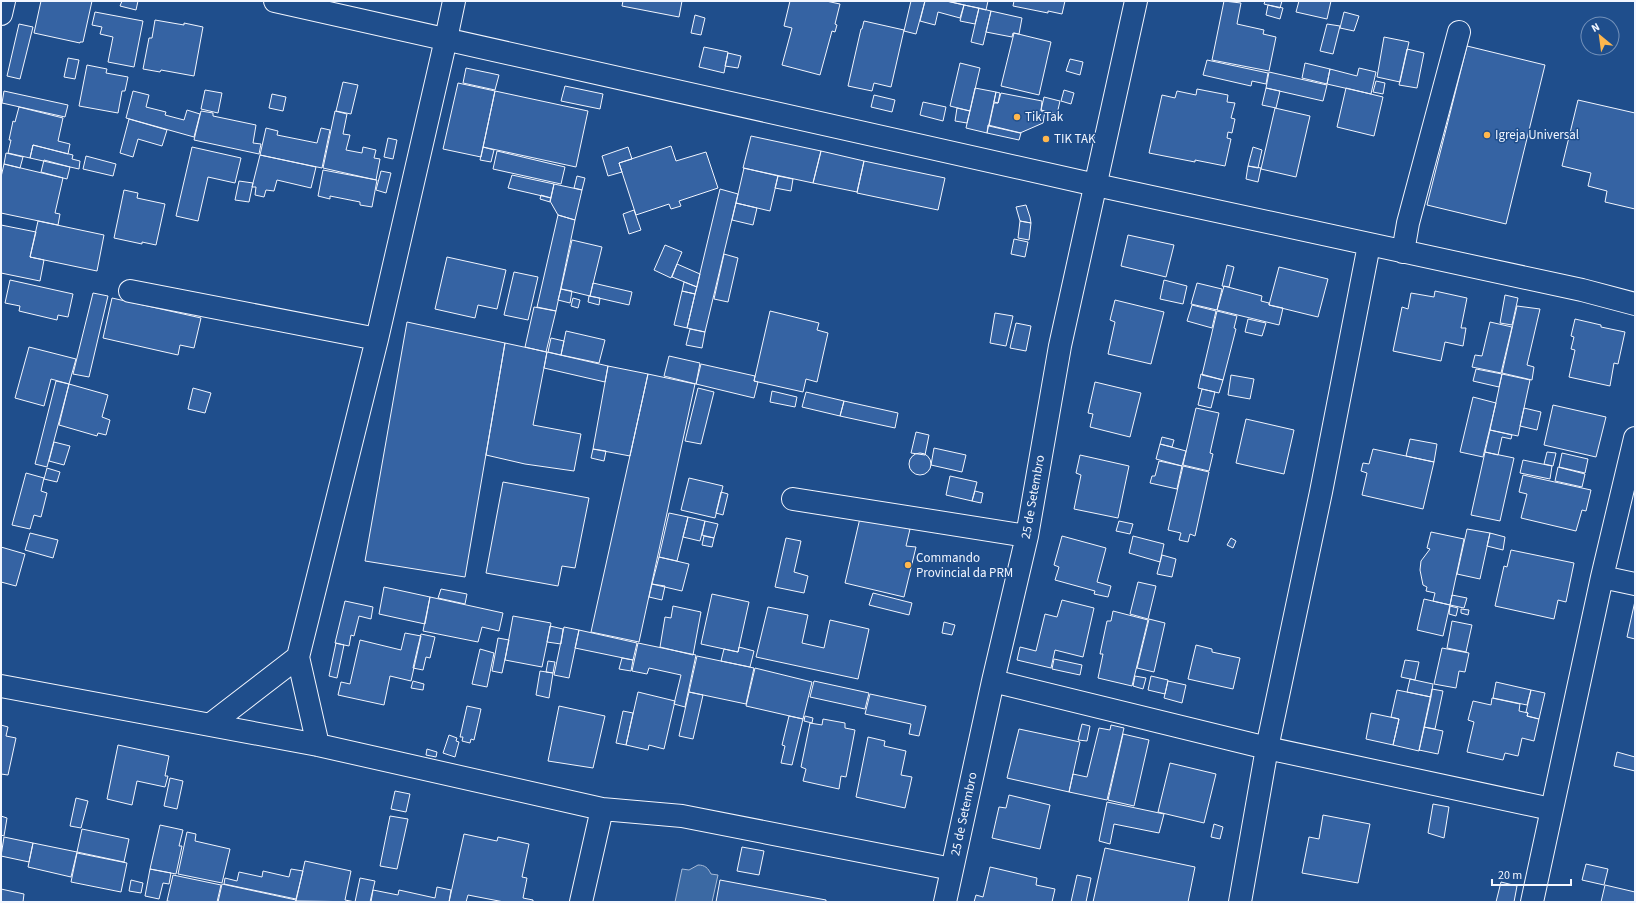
<svg xmlns="http://www.w3.org/2000/svg" width="1636" height="903" font-family="'Source Sans 3',sans-serif">
<style>
.water{fill:#3b69a3;stroke:#a8bbd7}
.building{fill:#3563a3;stroke:#f2f6ff}
.lines{fill:none;stroke-linecap:round;stroke-linejoin:round}
.minor-casing{stroke:#f2f6ff;stroke-width:24}
.minor{stroke:#1f4e8c;stroke-width:22}
.poi-dot{fill:#ffb74d;stroke:#1f4e8c;stroke-width:1.5}
.labels{text-anchor:middle;dominant-baseline:central;stroke-width:3;stroke-linejoin:round;paint-order:stroke}
.poi-label{font-size:13px;fill:#f2f6ff;stroke:#1f4e8c;text-anchor:start}
.street-label{font-size:13px;fill:#f2f6ff;stroke:#1f4e8c}
</style>
<rect width="100%" height="100%" fill="#1f4e8c"/>
<!-- water -->
<path class="water" d="M698 865C705 865 708 868 711 874L718 875 712 902H675L682 869 689 870Z"/>
<!-- building -->
<path class="building" d="M41 1H92L83 42H80V43L34 33Z
M122 1H138L136 10 120 6Z
M623 1H682L679 17 622 6Z
M790 1H826L840 4 835 24 837 25 835 32 832 31 820 75 782 65 792 28 784 26Z
M911 1H925L916 34 904 31Z
M925 1H946L964 5 960 18 938 12 935 25 920 21Z
M947 1H988L986 10Z
M1014 1H1065L1062 14 1048 11V13L1013 6Z
M1224 1 1241 3 1237 24 1264 30 1263 34 1276 37 1269 71 1212 60Z
M1265 1H1282L1280 8 1264 4Z
M1299 1H1331L1327 19 1296 12Z
M964 5 979 8 975 24 960 21Z
M1268 5 1283 8 1280 19 1266 15Z
M979 8 991 11 983 45 971 42Z
M991 11 1022 18 1019 34 1013 33 1012 37 986 32Z
M95 12 143 21 134 67 108 62 113 37 100 34 102 27 92 25Z
M1344 12 1359 16 1354 31 1340 28Z
M695 15 705 18 701 35 691 33Z
M155 20 184 25V23L203 27 194 76 161 70 160 72 143 69 149 38H152Z
M864 21 904 30 891 87 874 83 872 91 848 86 861 29H862Z
M19 24 33 27 20 79 7 76Z
M1327 24 1340 26 1333 54 1320 51Z
M1014 33 1051 42 1039 95 1001 86Z
M1384 37 1409 42 1400 82 1377 77Z
M1467 46 1545 65 1506 224 1427 205Z
M704 47 728 52 724 73 699 67Z
M1407 49 1424 53 1417 88 1399 85Z
M728 53 741 56 738 68 725 66Z
M68 58 79 60 75 79 64 77Z
M1070 59 1083 62 1080 75 1066 71Z
M1207 60 1268 73 1266 84 1252 81 1251 86 1203 75Z
M960 63 980 68 970 111 950 106Z
M1305 63 1330 69 1327 84 1302 78Z
M87 65 107 69 106 73 128 77 125 91H122L118 113 79 106Z
M466 68 499 75 495 90 463 83Z
M1359 68 1376 72 1371 94 1327 84 1330 69 1357 76Z
M1269 72 1327 85 1323 101 1266 88Z
M1376 81 1385 83 1383 94 1373 92Z
M343 82 358 85 351 114 336 111Z
M458 83 495 91 481 157 443 149Z
M565 86 603 94 600 109 561 101Z
M975 88 996 92 987 133 966 128Z
M1266 88 1280 91 1276 108 1262 105Z
M1346 88 1383 97 1374 136 1337 127Z
M1197 89 1228 95 1227 102 1235 103 1231 118 1235 119 1232 133 1228 132 1227 138 1231 139 1225 166 1195 160V162L1149 153 1162 95 1175 98 1177 91 1196 95Z
M205 90 222 93 218 113 201 109Z
M1064 90 1074 93 1071 104 1061 101Z
M4 91 68 105 65 117 2 103Z
M133 91 149 95 146 107 166 112 165 115 184 120 187 110 200 114 194 137 126 118Z
M495 91 588 111 576 167 483 147Z
M996 92 1000 93 998 103 994 102Z
M1001 93 1042 101 1041 111H1045L1043 123 1020 133 989 126 994 103H998Z
M272 94 286 97 283 111 269 108Z
M874 95 895 100 892 112 871 107Z
M1044 97 1060 101 1057 114 1041 110Z
M1578 100 1635 113V209L1605 202 1607 191 1588 186 1591 173 1562 166Z
M923 102 946 107 943 121 920 115Z
M19 107 63 118 58 141 70 144 68 154 33 145 30 158 8 153 11 140H9L13 121 15 122Z
M957 108 970 111 967 123 955 121Z
M1275 108 1310 116 1296 177 1261 169Z
M201 111 213 113V116L256 125 253 143 261 144 259 154 194 140Z
M335 111 347 114 343 134 350 135 346 150 362 153 363 147 376 150 374 158 380 159 376 180 323 168Z
M129 119 167 130 162 146 138 139 133 157 120 153Z
M988 125 1021 133 1019 140 987 133Z
M266 128 278 131 277 135 317 143 321 128 330 130 322 168 260 155Z
M751 136 821 151 813 183 743 168Z
M388 138 397 140 393 159 384 157Z
M33 145 73 155 72 159 80 161 79 169 30 158Z
M671 146 676 161 706 152 718 188 679 201 681 206 671 209 669 204 636 215 619 163Z
M192 147 241 158 235 183 208 177 198 221 176 216Z
M483 147 494 150 491 162 480 160Z
M628 147 632 159 619 163 622 172 608 176 602 156Z
M1253 147 1262 150 1258 168 1248 166Z
M497 151 565 167 561 184 493 169Z
M821 151 864 161 857 192 813 183Z
M6 153 23 157 20 168 4 164Z
M260 155 316 167 311 188 277 180 274 191 266 190 264 197 255 195 256 187H252Z
M86 156 116 164 113 176 83 169Z
M44 160 70 167 67 179 41 172Z
M864 161 945 178 938 210 857 193Z
M4 164 63 178 55 213 60 214 58 225 1 213V177Z
M1248 166 1261 168 1258 182 1246 179Z
M744 168 778 176 770 211 736 203Z
M323 170 377 180 372 207 360 205V202L330 196V199L318 196Z
M381 171 391 173 386 193 376 190Z
M512 175 554 184 551 198 508 188Z
M577 176 585 178 582 190 574 188Z
M778 176 793 179 791 191 775 188Z
M239 181 253 183 249 202 235 200Z
M554 184 582 190 575 220 558 215 550 201Z
M720 189 738 194 705 332 687 328Z
M124 190 138 193 137 198 165 204 156 245 142 242V244L114 238Z
M541 195 551 198 550 202 540 199Z
M736 203 757 208 753 225 732 220Z
M1026 205 1030 217 1031 223 1020 221 1016 207Z
M634 210 641 230 629 234 623 214Z
M558 215 575 220 556 311 537 307Z
M38 221 104 235 97 271 30 257Z
M1020 221 1031 223 1029 240 1018 238Z
M1 225 36 232 30 257 44 260 40 281 1 273Z
M1128 235 1174 245 1166 277 1121 266Z
M1014 239 1028 242 1025 257 1011 254Z
M572 240 602 247 590 296 561 289Z
M665 245 682 252 671 278 654 270Z
M724 254 738 258 728 302 714 299Z
M447 257 506 270 497 309 478 305 475 318 435 309Z
M677 264 700 274 697 287 672 277Z
M1227 265 1234 267 1229 287 1222 286Z
M1279 267 1328 279 1318 317 1269 305Z
M514 272 538 277 528 320 504 315Z
M10 280 73 294 68 317 58 315 57 320 19 311 20 306 5 303Z
M1164 280 1187 286 1183 304 1160 299Z
M684 282 697 287 695 294 682 291Z
M593 283 632 292 629 305 590 296Z
M1197 283 1222 289 1217 310 1191 304Z
M1224 286 1262 296 1261 301 1269 303V305L1283 308 1279 325 1217 310Z
M561 289 572 291 570 303 558 300Z
M682 291 695 294 687 328 674 325Z
M1435 291 1467 298 1461 328H1466L1463 346 1445 342 1441 361 1393 351 1402 307 1408 309 1411 293 1434 297Z
M93 293 108 296 89 377 73 374Z
M1505 295 1518 298 1512 325 1500 323Z
M589 296 600 298 599 305 588 302Z
M112 298 201 318 194 348 180 345 178 355 103 338Z
M573 298 580 300 578 308 571 306Z
M1115 300 1164 312 1151 364 1108 354 1115 322 1110 320Z
M1192 305 1216 311 1212 328 1187 321Z
M1517 306 1540 309 1527 365 1534 367 1532 380 1502 373Z
M534 307 556 311 546 352 525 347Z
M770 311 819 323 817 330 828 333 817 382 806 379 803 392 754 381Z
M1217 311 1237 316 1234 328 1236 329 1223 380 1202 375Z
M995 313 1013 316 1006 346 990 343Z
M1248 319 1266 323 1262 336 1245 332Z
M1575 319 1601 325V327L1625 332 1618 364 1614 363 1610 386 1569 377 1575 350 1571 349 1574 337 1571 336Z
M407 322 505 343 465 577 365 561Z
M1490 322 1512 327 1501 373 1472 367 1475 355 1482 356Z
M1016 323 1031 326 1026 351 1010 348Z
M690 329 705 332 702 348 686 345Z
M566 331 605 340 599 363 561 355Z
M551 338 564 341 561 355 548 352Z
M505 343 547 352 533 425 581 434 574 471 525 464 486 455Z
M29 347 76 359 69 384 51 379 44 406 15 398Z
M547 352 608 366 605 382 544 368Z
M669 356 700 363 696 384 664 376Z
M701 364 755 376 754 381 758 382 754 398 696 384Z
M608 366 648 374 630 456 593 449Z
M1476 369 1502 374 1499 387 1473 381Z
M648 374 695 384 639 642 591 632Z
M1201 374 1223 380 1219 393 1198 388Z
M1502 374 1530 380 1518 436 1490 430Z
M1231 375 1254 379 1250 399 1228 395Z
M56 381 69 384 47 467 35 464Z
M1095 382 1141 393 1130 437 1090 427 1093 414 1088 413Z
M69 384 108 395 102 417 110 420 106 435 98 433 97 436 59 425Z
M193 388 211 393 205 413 188 409Z
M698 388 714 392 701 444 685 441Z
M1202 389 1215 392 1211 408 1198 405Z
M772 391 797 397 795 407 770 402Z
M806 392 844 401 840 416 802 407Z
M1473 397 1496 403 1483 457 1460 452Z
M844 401 898 413 895 428 840 416Z
M1553 405 1606 417 1596 457 1544 445Z
M1196 408 1219 413 1210 453 1213 454 1209 471 1183 465Z
M1524 408 1541 412 1537 430 1520 426Z
M1246 419 1294 430 1284 474 1236 463Z
M1490 430 1512 435 1511 439 1502 437 1498 455 1485 452Z
M916 432 929 435 925 455 911 453Z
M1162 437 1174 440 1172 447 1160 444Z
M1410 439 1437 444 1434 462 1406 456Z
M54 442 70 446 64 465 49 461Z
M1160 444 1186 451 1182 466 1156 459Z
M934 448 966 455 962 472 931 465Z
M593 449 606 451 604 461 591 458Z
M1373 449 1434 462 1423 509 1362 495 1367 473 1361 471 1363 463 1369 464Z
M1485 452 1514 458 1500 521 1471 515Z
M1547 452 1556 453 1553 466 1544 464Z
M1562 453 1588 459 1585 473 1559 467Z
M909 464a11 11 0 1 1 22 0a11 11 0 1 1-22 0Z
M1080 455 1129 466 1118 518 1074 509 1081 475 1076 473Z
M1523 460 1552 466 1550 479 1520 473Z
M1159 461 1182 466 1177 489 1150 483 1152 476H1155Z
M1183 466 1209 472 1195 536 1190 534 1188 542 1179 540 1181 533 1168 530Z
M1558 467 1585 474 1582 487 1555 481Z
M47 468 60 472 57 482 44 479Z
M26 473 44 478 41 491 47 493 41 517 34 515 30 529 12 525Z
M1523 475 1591 490 1586 511 1582 510 1576 531 1521 518 1527 494 1519 492Z
M950 476 977 482 972 501 946 495Z
M689 478 723 486 715 518 681 510Z
M503 482 589 498 575 568 562 566 558 586 486 573Z
M975 491 983 493 981 503 972 501Z
M721 492 728 494 723 515 716 513Z
M669 513 688 517 677 561 659 557Z
M688 517 705 521 700 541 683 537Z
M860 518 910 529 906 546 916 547 904 597 845 583Z
M705 521 718 524 714 538 702 535Z
M1119 521 1133 524 1130 534 1116 531Z
M1467 529 1490 533 1480 579 1457 574Z
M1431 532 1464 539 1450 605 1433 601 1435 593 1426 591 1427 587 1423 585 1420 570 1421 561 1430 549 1427 548Z
M30 533 58 540 53 558 25 550Z
M1490 533 1505 537 1503 550 1487 546Z
M704 536 714 538 712 547 702 545Z
M1062 536 1106 548 1097 582 1111 586 1108 597 1094 594 1095 591 1055 580 1059 567 1054 565Z
M1133 536 1164 544 1160 562 1129 553Z
M786 538 801 541 794 572 808 576 804 593 775 587Z
M1231 538 1236 541 1233 548 1227 545Z
M1 547 25 554 16 586 1 582Z
M1511 550 1574 563 1566 602 1558 600 1554 619 1495 606 1504 566 1507 567Z
M1162 555 1176 559 1172 577 1157 574Z
M659 557 689 564 682 591 652 584Z
M1138 582 1156 586 1148 619 1130 614Z
M652 584 665 586 662 600 649 597Z
M384 587 430 597 425 624 379 614Z
M441 589 467 594 465 604 438 598Z
M873 593 912 603 909 615 869 605Z
M712 594 749 602 738 652 701 644Z
M1452 595 1467 598 1464 608 1450 605Z
M430 597 503 613 499 631 482 627 478 642 423 631Z
M1424 599 1450 605 1443 636 1417 630Z
M1062 600 1094 608 1083 657 1055 650 1051 668 1017 660 1020 647 1036 651 1045 614 1057 617Z
M345 601 373 607 371 619 359 616 354 636 351 635 349 646 335 643Z
M1635 601V639L1627 637Z
M673 606 701 612 693 655 660 647 665 617 671 618Z
M1450 606 1458 608 1456 616 1449 614Z
M768 607 808 615 802 643 824 648 830 620 869 629 858 679 756 657Z
M1461 609 1469 610 1468 615 1461 613Z
M1113 611 1148 620 1132 686 1098 678 1103 654H1100L1107 621H1111Z
M513 616 551 623 542 667 505 660Z
M1149 619 1165 623 1154 672 1137 668Z
M1452 621 1472 625 1466 652 1447 648Z
M944 622 955 625 952 635 942 633Z
M550 626 563 629 561 644 547 642Z
M564 627 579 630 569 678 554 675Z
M579 630 637 643 633 660 575 648Z
M405 633 421 636 411 681 390 676 384 705 338 695 341 682 350 684 360 640 401 650Z
M421 634 435 637 430 658 426 657 423 670 413 668Z
M498 638 509 640 502 673 492 671Z
M336 643 344 645 337 678 329 676Z
M638 643 696 655 685 707 674 704 681 675 649 668 647 674 632 671Z
M1196 645 1212 649V652L1240 658 1233 689 1188 679Z
M739 647 754 651 750 667 721 661 724 649 738 652Z
M1442 648 1469 653 1465 672 1459 671 1456 688 1434 684Z
M480 649 494 653 487 687 472 684Z
M697 656 754 668 746 704 689 692Z
M622 658 633 660 631 671 619 669Z
M1054 659 1082 665 1080 675 1052 669Z
M1405 660 1419 662 1415 680 1401 677Z
M548 661 555 662 553 673 546 672Z
M755 668 812 682 803 719 746 706Z
M540 671 553 673 549 698 536 695Z
M1135 676 1146 678 1143 689 1133 686Z
M1151 676 1168 680 1165 694 1148 690Z
M1410 679 1433 684 1431 697 1407 692Z
M413 681 424 684 423 690 411 688Z
M814 681 869 693 865 709 810 697Z
M1168 681 1186 685 1182 703 1164 698Z
M1496 682 1531 690 1527 705 1493 698Z
M1432 689 1443 691 1435 729 1424 727Z
M1397 690 1431 697 1419 751 1393 745 1399 719 1391 717Z
M1531 690 1545 693 1539 719 1527 716 1528 713 1526 712Z
M638 692 675 701 664 749 649 745 648 750 626 745Z
M689 692 703 695 693 739 679 736Z
M870 694 926 706 919 736 909 734 911 724 865 714Z
M1492 698 1520 704 1519 711 1528 713 1527 716 1539 719 1534 741 1522 738 1518 756 1505 753 1503 760 1467 752 1474 722 1468 720 1473 701 1491 705Z
M467 706 481 709 474 740 471 739 470 743 462 741 463 737H460Z
M559 706 605 716 593 768 548 761Z
M623 711 633 713 626 745 616 743Z
M1371 713 1399 719 1393 745 1366 739Z
M789 716 803 719 792 765 781 763 785 746 782 745Z
M805 716 813 718 812 723 804 721Z
M823 719 845 723V728L855 730 846 777 841 776 839 789 803 781 806 769 801 767 810 723 822 725Z
M1082 724 1090 726 1087 741 1078 740Z
M1 725 8 727 6 736 16 738 8 775 1 774Z
M1111 725 1124 728 1107 800 1069 792 1073 774 1087 777 1099 728 1110 730Z
M1424 727 1443 731 1438 754 1419 750Z
M1019 729 1080 742 1069 792 1007 778Z
M1123 734 1149 740 1134 806 1108 800Z
M449 735 457 738 456 741 459 742 455 757 443 753Z
M868 737 885 741 884 746 906 751 901 775 912 777 905 808 856 797Z
M118 745 169 756 165 776H168L165 787 137 781 132 805 107 799Z
M427 749 437 752 436 757 426 755Z
M1617 752 1635 757V771L1614 766Z
M1170 763 1216 774 1204 823 1158 812Z
M170 778 183 781 177 809 164 806Z
M395 791 410 794 406 812 391 809Z
M1009 795 1050 805 1040 849 992 838 999 807 1006 808Z
M76 798 88 801 81 828 70 826Z
M1107 802 1164 814 1159 833 1114 824 1110 844 1099 841Z
M1433 804 1449 807 1444 838 1428 833Z
M1323 815 1370 824 1358 883 1302 873 1309 837 1319 839Z
M1 816 7 818 4 836 1 835Z
M390 816 408 819 397 869 380 866Z
M1214 824 1223 827 1220 839 1211 837Z
M160 825 183 830 179 846H182L176 874 150 869Z
M82 829 129 839 124 862 77 852Z
M187 832 196 834 195 841 230 849 222 883 178 874Z
M464 834 497 841 498 837 529 844 522 877 527 878 523 898 533 900V902H504L468 895 466 902H449Z
M4 837 33 843 29 862 1 856Z
M33 843 77 852 71 877 28 867Z
M742 847 764 851 759 875 737 871Z
M1105 848 1195 867 1188 902H1093Z
M77 853 127 863 121 892 71 882Z
M305 861 351 871 345 900 355 902 360 878 375 881 370 902 296 901Z
M1586 864 1608 869 1604 885 1582 880Z
M990 867 1037 878 1036 885 1055 889 1052 902H974L976 895 983 897Z
M150 869 171 873 169 884 163 883 159 899 145 896Z
M291 869 303 871 296 899 224 884 225 878 237 881 239 872 262 877 263 871 289 877Z
M173 875 221 885 217 902H174L167 901Z
M1077 875 1091 878 1086 902H1071Z
M131 880 143 883 141 893 129 891Z
M720 880 826 900V902H716Z
M1501 882 1517 886 1514 902H1496Z
M222 884 296 900 295 902H218Z
M1605 885 1635 892V902H1601Z
M437 887 451 890 449 902H371L373 890 398 895 399 890 435 898Z
M1 889 24 894 23 902H1Z"/>
<g class="lines">
<defs>
<path id="minor" d="M275 1 1096 185 1582 290 1635 304
M1 14 4 1
M1403 252 1408 223 1459 32
M130 291 377 339
M793 499 1027 536
M1602 577 1635 584
M993 681 1267 748 1551 809
M1 686 318 745 602 809 682 816 952 869
M211 724 298 657
M318 745 298 657 377 339 446 39 454 1
M581 902 602 809
M945 902 993 681 1027 536 1060 346 1136 1
M1240 902 1267 748 1321 492 1369 245
M1532 902 1602 577 1635 438"/>
</defs>
<!-- minor casing -->
<use href="#minor" class="minor-casing"/>
<!-- minor -->
<use href="#minor" class="minor"/>
</g>
<!-- markers -->
<g class="poi-dot">
<circle cx="1017" cy="117" r="4"/>
<circle cx="1487" cy="135" r="4"/>
<circle cx="1046" cy="139" r="4"/>
<circle cx="908" cy="565" r="4"/>
</g>
<g class="labels">
<!-- poi labels -->
<g class="poi-label">
<text x="1025" y="117">Tik Tak</text>
<text x="1495" y="135">Igreja Universal</text>
<text x="1054" y="139">TIK TAK</text>
<text x="916" y="558">Commando<tspan x="916" dy="15">Provincial da PRM</tspan></text>
</g>
<!-- street labels -->
<g class="street-label">
<text transform="translate(1033 497) rotate(-80)">25 de Setembro</text>
<text transform="translate(964 814) rotate(-78)">25 de Setembro</text>
</g>
</g>
<!-- border -->
<rect width="1636" height="903" fill="none" stroke="#f2f6ff" stroke-width="4"/>
<!-- north arrow -->
<g transform="translate(1600 36) rotate(331)"><circle r="19" fill="#1f4e8c" stroke="#7391ba"/>
<path d="M0-3L7 15L0 10L-7 15Z" fill="#ffb74d"/>
<text y="-6" font-size="11" font-weight="bold" text-anchor="middle" fill="#f2f6ff">N</text>
</g>
<!-- scale -->
<path d="M1492 879v6h79v-6" fill="none" stroke="#f2f6ff" stroke-width="2"/>
<text x="1498" y="879" font-size="12" fill="#f2f6ff" stroke="#1f4e8c" stroke-width="3" paint-order="stroke">20 m</text>
</svg>
